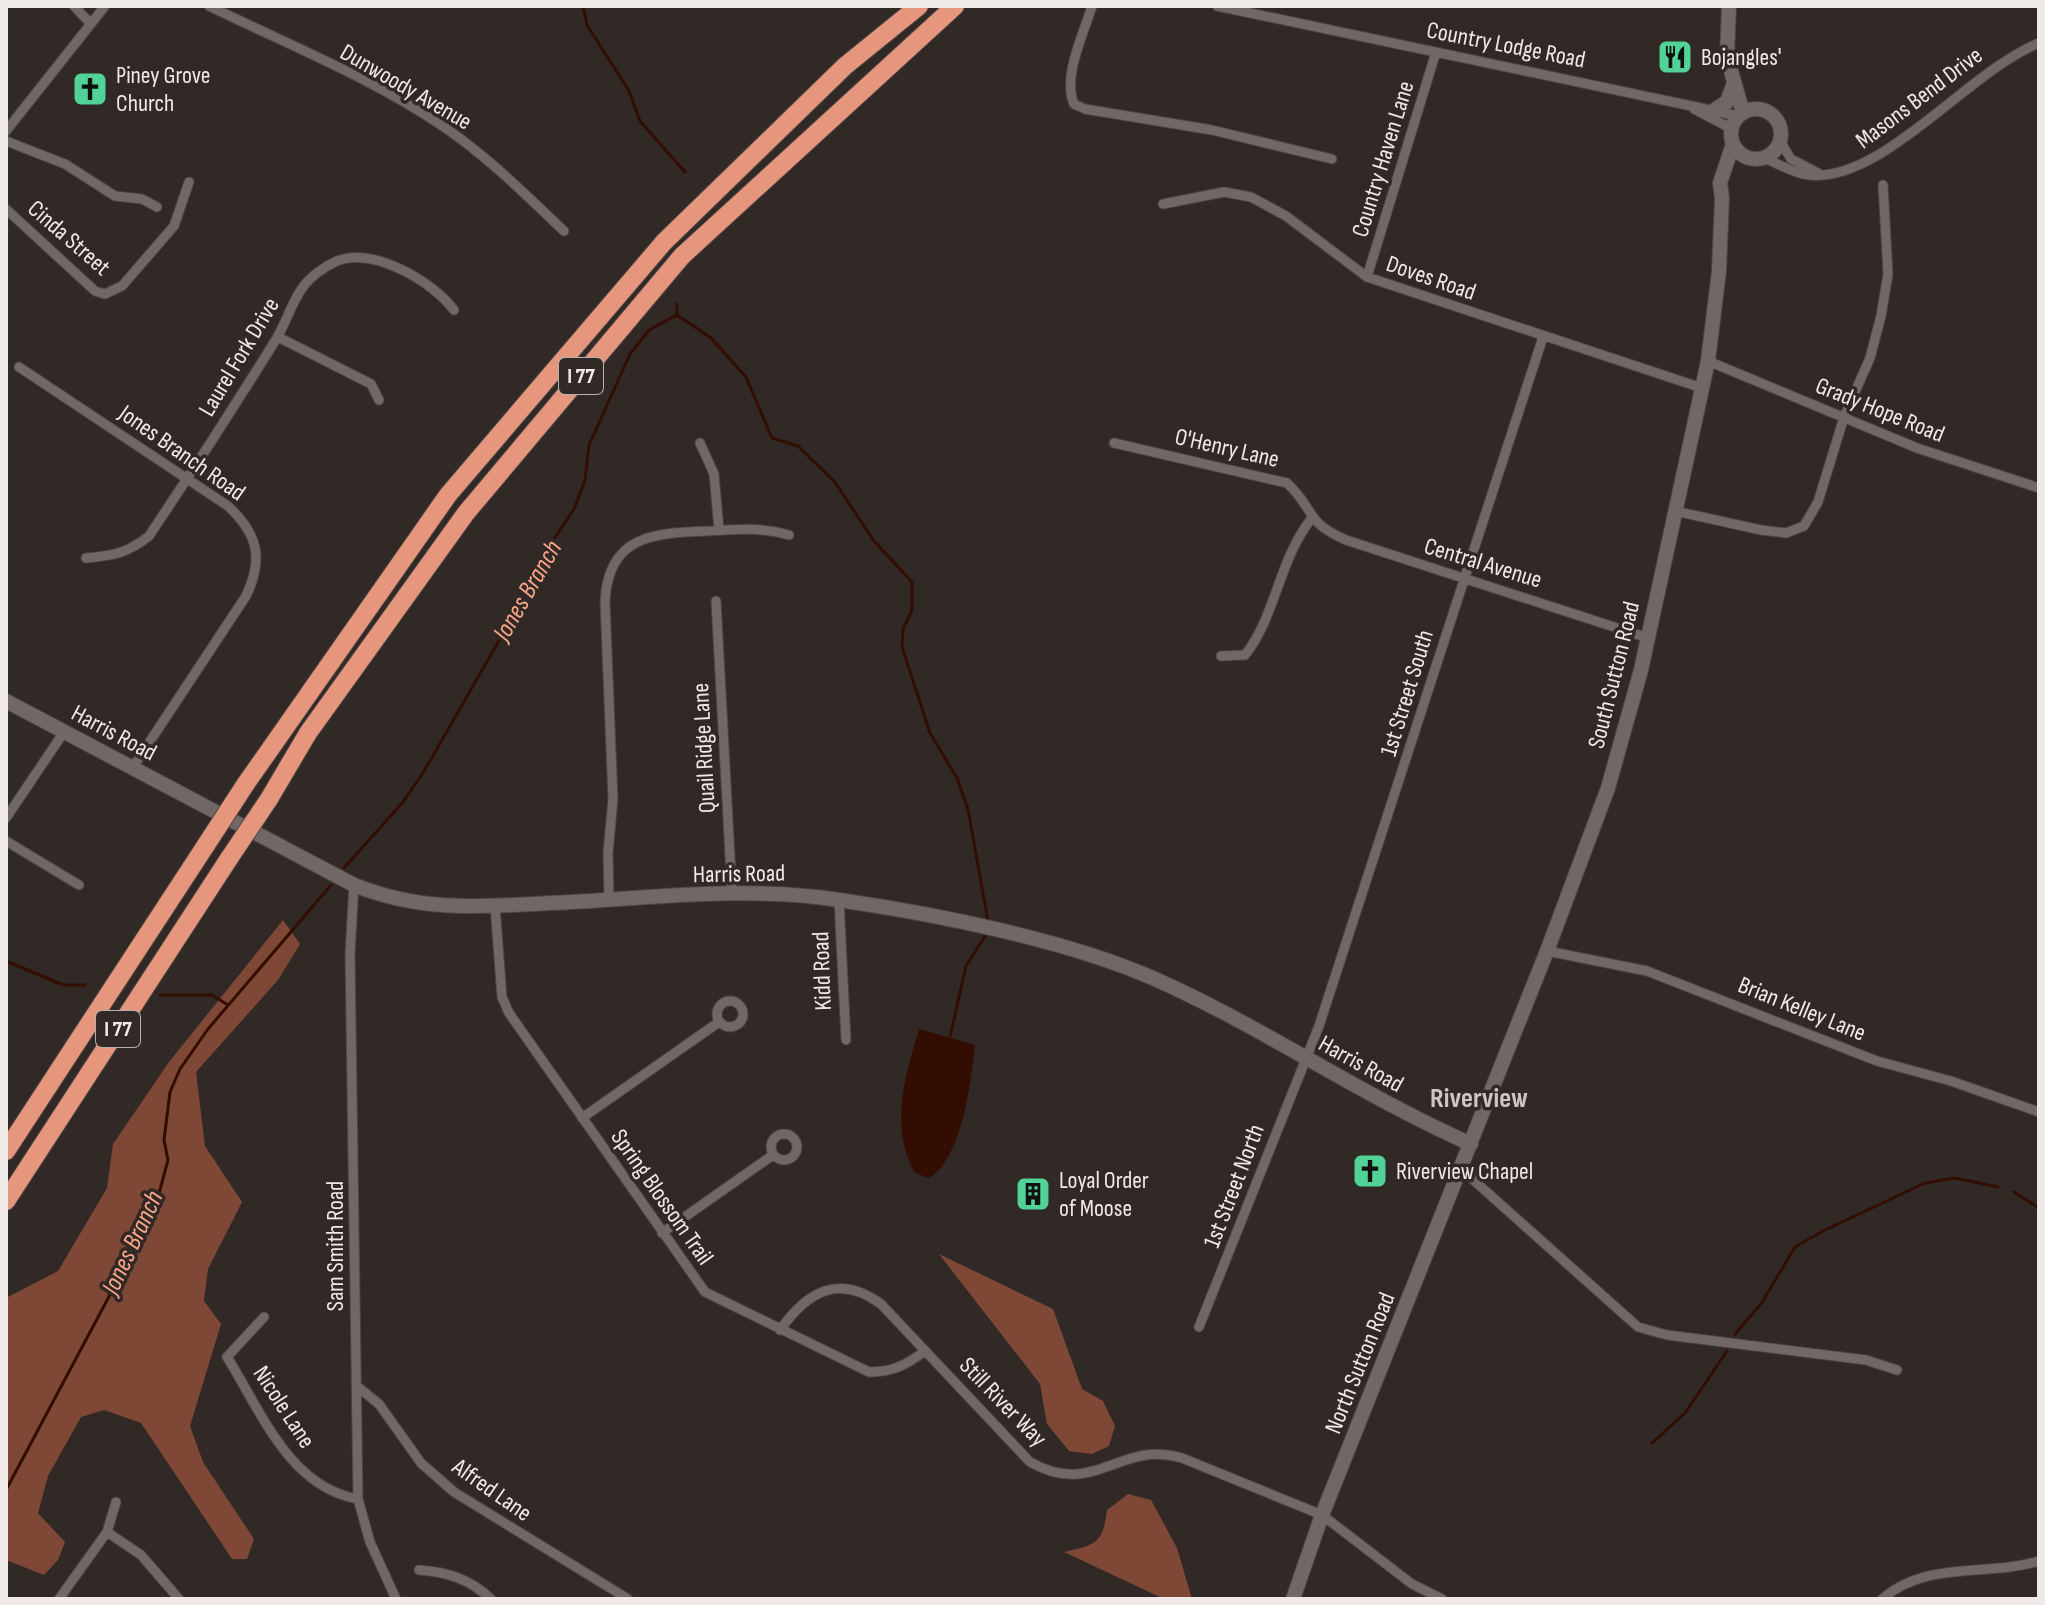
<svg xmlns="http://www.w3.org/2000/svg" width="2045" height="1605" font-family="'Sofia Sans Condensed',sans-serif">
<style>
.forest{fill:#7f4735}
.water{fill:#330d02}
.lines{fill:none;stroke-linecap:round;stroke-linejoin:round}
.stream{stroke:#330d02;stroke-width:3}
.street-casing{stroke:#4c4543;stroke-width:11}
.secondary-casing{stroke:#4c4543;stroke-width:16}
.highway-casing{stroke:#4c4543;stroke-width:20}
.street{stroke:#716866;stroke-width:9}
.secondary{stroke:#716866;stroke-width:14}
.highway{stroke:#e6967c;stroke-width:18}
.highway-bridge-casing{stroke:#4c4543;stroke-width:20;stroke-linecap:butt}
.highway-bridge{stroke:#e6967c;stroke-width:18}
.labels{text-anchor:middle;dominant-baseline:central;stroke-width:7;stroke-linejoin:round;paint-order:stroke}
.shield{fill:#302926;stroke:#b6b0ae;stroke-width:2}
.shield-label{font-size:22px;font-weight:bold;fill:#efeae8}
.street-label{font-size:24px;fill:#efeae8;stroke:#302926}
.poi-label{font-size:24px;fill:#efeae8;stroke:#302926;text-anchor:start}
.water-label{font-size:26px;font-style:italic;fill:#fda589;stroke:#302926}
.quarter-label{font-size:28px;font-weight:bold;fill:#cec5c1;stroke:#302926}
</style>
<rect width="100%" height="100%" fill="#302926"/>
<!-- forest -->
<path class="forest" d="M283 920 300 944 278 980 196 1072 205 1146 242 1202 208 1269 204 1301 221 1324 190 1426 203 1462 254 1539 247 1559H232L141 1423 104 1410 81 1417 48 1476 38 1513 65 1542 58 1560 44 1575 6 1560V1298L58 1271 107 1188 113 1144 169 1062Z
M939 1254 1053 1309 1082 1389 1103 1401 1115 1426 1109 1446 1092 1454 1069 1451 1047 1424 1040 1384Z
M1128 1494 1151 1500 1177 1548 1192 1599H1164L1064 1552C1095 1545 1103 1544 1107 1510Z"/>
<!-- water -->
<path class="water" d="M919 1029 975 1045C971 1081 962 1159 929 1178L915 1173C889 1127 905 1076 919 1029Z"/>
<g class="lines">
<!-- stream -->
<path class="stream" d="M583 6 587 25 629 91 640 121 685 172
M677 315 711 338 746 377 772 438 798 446 835 482 874 541 912 582V610L903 629 902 647 930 733 957 778 968 809 988 922
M677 315V304
M344 868 403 802 423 773 520 604 544 554 574 509 585 480 589 445 630 354 649 330 677 315
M6 961 63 985H85
M160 995H212L228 1005
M950 1037 966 966 985 936
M2014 1192 2039 1208
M1735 1334 1761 1304 1795 1247 1825 1230 1925 1183 1955 1178 1998 1187
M1652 1443 1685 1413 1727 1351
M6 1490 154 1212 168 1160 164 1140 170 1092 180 1069 208 1029 331 885"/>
<defs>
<path id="street" d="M74 6 91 24
M209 6C287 44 372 78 444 127 488 157 525 194 564 231
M1092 6C1084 33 1062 77 1074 104L1085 109 1212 130 1332 159
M1217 6 1739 116
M1694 109 1732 129
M6 131 105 6
M6 141 65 164 115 196 142 199 157 207
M1780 141 1791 159 1818 173
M1763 158C1778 163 1794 174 1809 175 1882 183 1967 72 2039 43
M1163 204 1224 192 1251 197 1286 216 1367 277 1702 388
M6 209 95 291 105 294 122 286 174 226 189 182
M1367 277 1436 52
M278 337 371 384 379 400
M1708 361 1917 448 2039 488
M19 367 228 506C258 534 264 559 246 596L133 767
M700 443 714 474 719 530
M1114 443 1287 483C1316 510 1304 522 1346 540L1648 638
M1675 511 1761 530 1786 533 1804 526 1818 502 1844 417 1870 358 1881 316 1888 274 1883 185
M86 558C112 556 128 553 149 536 192 472 234 407 275 341 286 324 291 303 303 287 310 277 325 266 337 261 374 247 432 281 454 310
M716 601 732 893
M1221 656 1245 655C1276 616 1278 562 1311 519
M6 818 64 732
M6 841 79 885
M354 885 350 954 358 1499 370 1542 396 1599
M839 900 846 1040
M609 901 608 853 613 799 605 602C608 535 654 533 708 531 736 529 761 527 789 535
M495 906 502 997 509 1013 705 1292 869 1372C893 1372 906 1365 925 1351
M1547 951 1647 971 1877 1061 1951 1081 2039 1112
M717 1014a13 13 0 1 1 26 0a13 13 0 1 1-26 0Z
M582 1118 719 1022
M771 1147a13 13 0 1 1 26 0a13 13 0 1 1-26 0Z
M1461 1169 1638 1327 1667 1335 1866 1360 1897 1370
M662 1233 773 1155
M264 1317 227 1357C261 1411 289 1487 358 1499
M1199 1327 1319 1026 1543 337
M780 1330C807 1292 838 1273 881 1304L1030 1462C1096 1499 1119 1439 1182 1458L1322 1515 1412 1584 1442 1599
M358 1387 379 1404 421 1463 454 1492 628 1599
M107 1532 141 1555 179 1599
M419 1570C447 1572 470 1579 491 1599
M59 1599 107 1532 116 1502
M1882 1599C1926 1560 1987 1577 2039 1561"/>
<path id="secondary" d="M1729 6 1727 57 1743 113
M1716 109 1727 102 1734 83
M1731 134a25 25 0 1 1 50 0a25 25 0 1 1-50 0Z
M6 701 354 885C422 912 478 907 550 903 645 899 744 885 839 900 935 914 1067 940 1155 979 1263 1027 1362 1096 1471 1144
M1293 1599 1322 1515 1547 951 1608 788 1641 670 1708 361 1719 271 1722 198 1720 183 1733 144"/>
<path id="highway" d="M245 785 448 495 664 242 845 66 919 6
M269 799 308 733 466 513 682 256 955 6
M6 1151 206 845
M6 1201 230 857"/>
</defs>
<!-- street casing -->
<use href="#street" class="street-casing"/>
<!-- secondary casing -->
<use href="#secondary" class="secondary-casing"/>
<!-- highway casing -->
<use href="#highway" class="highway-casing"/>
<!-- street -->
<use href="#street" class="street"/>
<!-- secondary -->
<use href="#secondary" class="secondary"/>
<!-- highway -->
<use href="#highway" class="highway"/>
<defs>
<path id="highway-bridge" d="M206 845 245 785
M230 857 269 799"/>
</defs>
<!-- highway-bridge casing -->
<use href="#highway-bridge" class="highway-bridge-casing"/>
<!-- highway-bridge -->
<use href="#highway-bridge" class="highway-bridge"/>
</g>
<!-- icons -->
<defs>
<symbol id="restaurant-square" viewBox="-11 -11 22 22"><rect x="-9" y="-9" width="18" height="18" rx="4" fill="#51d397" stroke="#302926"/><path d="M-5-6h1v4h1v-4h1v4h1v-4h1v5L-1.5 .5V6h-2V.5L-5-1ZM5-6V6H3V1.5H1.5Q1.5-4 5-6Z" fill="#111"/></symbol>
<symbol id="church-square" viewBox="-11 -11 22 22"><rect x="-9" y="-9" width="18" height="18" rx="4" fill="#51d397" stroke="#302926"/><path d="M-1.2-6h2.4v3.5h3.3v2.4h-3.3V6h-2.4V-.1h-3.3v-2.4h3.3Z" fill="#111"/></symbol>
<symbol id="building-square" viewBox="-11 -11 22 22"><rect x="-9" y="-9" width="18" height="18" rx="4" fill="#51d397" stroke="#302926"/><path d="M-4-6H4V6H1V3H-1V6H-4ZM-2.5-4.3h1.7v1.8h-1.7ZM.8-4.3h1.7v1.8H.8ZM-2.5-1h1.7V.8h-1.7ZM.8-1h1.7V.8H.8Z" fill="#111"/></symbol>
</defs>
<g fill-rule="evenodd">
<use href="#restaurant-square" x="1655" y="37" width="40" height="40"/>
<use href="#church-square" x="70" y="69" width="40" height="40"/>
<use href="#church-square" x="1350" y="1151" width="40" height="40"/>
<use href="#building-square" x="1013" y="1174" width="40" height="40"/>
</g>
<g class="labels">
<!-- shield labels -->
<g class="shield">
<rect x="559" y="358" width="44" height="36" rx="6"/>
<rect x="96" y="1011" width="44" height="36" rx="6"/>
</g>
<g class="shield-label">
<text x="581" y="376">I 77</text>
<text x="118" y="1029">I 77</text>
</g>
<!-- street labels -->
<g class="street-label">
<text transform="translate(1506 45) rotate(11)">Country Lodge Road</text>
<text transform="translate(406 87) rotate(30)">Dunwoody Avenue</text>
<text transform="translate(1919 98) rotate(-37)">Masons Bend Drive</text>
<text transform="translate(1383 159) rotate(-73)">Country Haven Lane</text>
<text transform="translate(69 238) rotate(41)">Cinda Street</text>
<text transform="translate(1431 278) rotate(19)">Doves Road</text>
<text transform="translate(239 357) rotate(-59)">Laurel Fork Drive</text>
<text transform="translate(1880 410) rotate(22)">Grady Hope Road</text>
<text transform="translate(1227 448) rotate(13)">O'Henry Lane</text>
<text transform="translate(182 453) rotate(35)">Jones Branch Road</text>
<text transform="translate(1483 563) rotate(17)">Central Avenue</text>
<text transform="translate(1614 675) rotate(-76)">South Sutton Road</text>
<text transform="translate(1407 693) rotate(-73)">1st Street South</text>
<text transform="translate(114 733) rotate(28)">Harris Road</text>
<text transform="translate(704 748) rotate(-93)">Quail Ridge Lane</text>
<text transform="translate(739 874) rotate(-1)">Harris Road</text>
<text transform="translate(822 971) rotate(-92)">Kidd Road</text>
<text transform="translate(1802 1009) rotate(22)">Brian Kelley Lane</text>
<text transform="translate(1361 1064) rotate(29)">Harris Road</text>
<text transform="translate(1234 1186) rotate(-69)">1st Street North</text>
<text transform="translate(662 1197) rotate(55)">Spring Blossom Trail</text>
<text transform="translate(335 1246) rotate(-90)">Sam Smith Road</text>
<text transform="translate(1360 1363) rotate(-68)">North Sutton Road</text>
<text transform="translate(1003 1402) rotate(46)">Still River Way</text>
<text transform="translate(284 1407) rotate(57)">Nicole Lane</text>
<text transform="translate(492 1490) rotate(35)">Alfred Lane</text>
</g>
<!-- poi labels -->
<g class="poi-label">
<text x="1701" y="57">Bojangles'</text>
<text x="116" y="75">Piney Grove<tspan x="116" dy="28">Church</tspan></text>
<text x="1396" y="1171">Riverview Chapel</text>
<text x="1059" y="1180">Loyal Order<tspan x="1059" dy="28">of Moose</tspan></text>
</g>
<!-- water labels -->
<g class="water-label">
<text transform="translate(528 591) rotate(-60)">Jones Branch</text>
<text transform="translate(133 1243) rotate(-65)">Jones Branch</text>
</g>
<!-- quarter labels -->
<g class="quarter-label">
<text x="1479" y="1098">Riverview</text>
</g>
</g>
<!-- border -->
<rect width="2045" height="1605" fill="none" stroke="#efeae8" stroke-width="16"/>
</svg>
